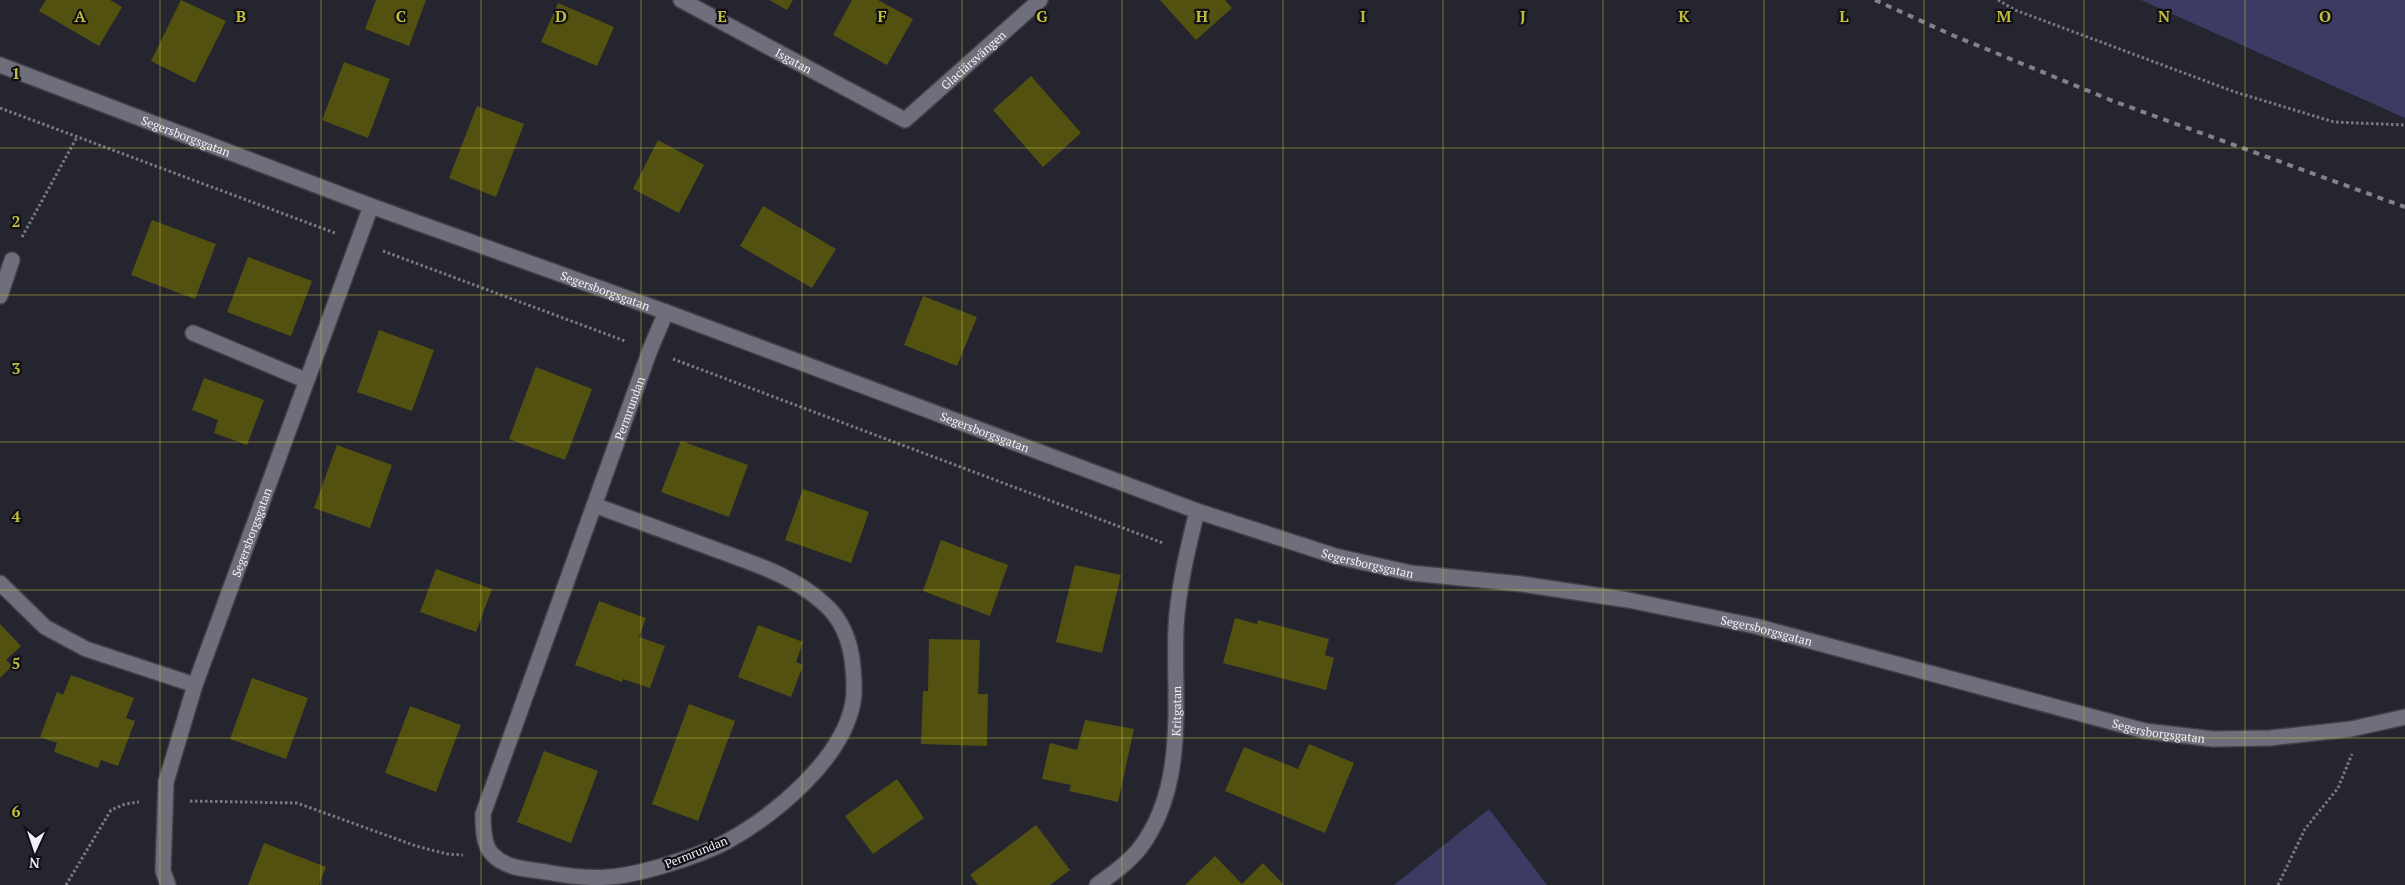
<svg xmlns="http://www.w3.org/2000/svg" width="2405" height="885" font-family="'PT Serif',serif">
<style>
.green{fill:#3d3b63}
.building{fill:#535110}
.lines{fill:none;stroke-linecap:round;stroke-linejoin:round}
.minor-casing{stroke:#404049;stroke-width:18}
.path{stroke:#797983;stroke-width:3;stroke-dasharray:2.5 2.5;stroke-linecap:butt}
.minor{stroke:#6f6f7c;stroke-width:15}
.rail{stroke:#82828c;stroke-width:4;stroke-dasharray:6 6;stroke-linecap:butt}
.grid{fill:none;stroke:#c2bd3f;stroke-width:1;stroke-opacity:0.55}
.labels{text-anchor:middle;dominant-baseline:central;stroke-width:4.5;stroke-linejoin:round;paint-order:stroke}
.street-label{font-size:12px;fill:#f0f0f8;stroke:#0f0f14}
.grid-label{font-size:16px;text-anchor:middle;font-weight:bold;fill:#c2bd3f;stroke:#0f0f14;stroke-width:4.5;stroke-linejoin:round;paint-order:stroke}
</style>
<rect width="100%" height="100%" fill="#252530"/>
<!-- green -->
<path class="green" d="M2141 0H2405V118Z
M1489 809 1547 885H1394Z"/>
<!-- building -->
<path class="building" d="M46 0H110L122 7 99 46 39 11Z
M181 0 226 21 195 83 151 61Z
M376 0H426L409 46 365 29Z
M769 0H793L787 10Z
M852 0H878L913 19 887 65 833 35Z
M1160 0H1225L1232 8 1196 40Z
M558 3 614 27 597 66 541 42Z
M344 62 390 79 368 138 322 120Z
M1031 76 1081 133 1043 167 993 110Z
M477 106 524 124 496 197 449 178Z
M658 140 704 165 679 213 633 189Z
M763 206 836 249 812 288 740 246Z
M152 220 216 244 195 299 131 275Z
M248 257 312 281 291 336 227 312Z
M923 296 977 317 957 366 904 345Z
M379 330 434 350 412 411 357 392Z
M536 367 592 389 565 460 509 439Z
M204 378 264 400 247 445 214 433 218 420 192 410Z
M681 441 748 465 729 517 661 492Z
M337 445 392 465 370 528 314 508Z
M803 489 869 512 851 563 785 540Z
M941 540 1008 565 990 616 923 591Z
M1075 565 1121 575 1102 653 1056 642Z
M436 569 492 589 476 632 420 612Z
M599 601 646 618 639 637 665 646 650 688 623 679 622 682 575 665Z
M1235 618 1257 624 1258 620 1329 639 1325 655 1334 658 1326 690 1223 663Z
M0 624 21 646 6 660 12 666 0 678Z
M758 625 803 642 796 662 803 665 791 697 738 677Z
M929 639 980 640 978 694H988L987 746 921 744 923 691H928Z
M71 675 134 698 126 718 135 721 118 766 101 760 98 768 54 752 57 743 40 737 57 692 63 695Z
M252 678 308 698 286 759 230 739Z
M689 704 735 721 698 821 652 804Z
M410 706 461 725 436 792 385 773Z
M1085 720 1134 729 1118 802 1069 791 1071 785 1042 779 1050 743 1077 750Z
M1309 744 1354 763 1325 833 1225 791 1244 747 1298 769Z
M544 751 598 771 571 843 517 822Z
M897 779 924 818 873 854 845 816Z
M1036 825 1070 870 1050 885H978L970 875Z
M264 843 326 867 319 885H248Z
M1215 856 1242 884 1263 863 1284 885H1185Z"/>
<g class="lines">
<defs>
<g id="minor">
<path id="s1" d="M681 0 905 120 1040 0"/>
<path id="s2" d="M0 65 371 206 666 312 1197 511 1335 556 1411 573 1522 584 1628 600 1755 626 2145 731 2213 739 2270 738 2351 729 2405 717"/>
<path d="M0 296 12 260"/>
<path d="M193 333 305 380"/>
<path id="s3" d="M594 505C635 520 676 535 717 550 754 564 792 575 822 602 843 619 851 642 853 668 854 679 855 692 853 702 843 759 775 815 726 842 699 856 640 875 609 877 589 879 567 876 546 872 527 869 506 869 492 854 483 845 483 826 483 814L650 350 666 312"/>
<path d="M0 583 45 627 86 649 195 685"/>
<path id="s4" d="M168 885 163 871 166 782 195 685 371 206"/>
<path id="s5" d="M1097 885C1112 874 1128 863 1140 848 1188 784 1173 700 1176 627 1178 588 1188 548 1197 511"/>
</g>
</defs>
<!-- minor casing -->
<use href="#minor" class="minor-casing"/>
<!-- path -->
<path class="path" d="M1998 0 2015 10 2235 92 2334 122 2405 125
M0 108 335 233
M22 237 77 137
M383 251 625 341
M673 359 1163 543
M190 801 297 803 416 846 447 854 463 855
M66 885 111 810 125 804 139 802
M2278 885 2305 829 2338 788 2352 754"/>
<!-- minor -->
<use href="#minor" class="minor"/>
<!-- rail -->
<path class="rail" d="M1875 0 1952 35 2113 101 2405 207"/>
</g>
<!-- grid -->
<path class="grid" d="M160 0V885M321 0V885M481 0V885M641 0V885M802 0V885M962 0V885M1122 0V885M1283 0V885M1443 0V885M1603 0V885M1764 0V885M1924 0V885M2084 0V885M2245 0V885M0 148H2405M0 295H2405M0 442H2405M0 590H2405M0 738H2405"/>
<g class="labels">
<!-- street labels -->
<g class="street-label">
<text stroke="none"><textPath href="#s1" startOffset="128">Isgatan</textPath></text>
<text stroke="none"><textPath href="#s1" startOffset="345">Glaciärsvängen</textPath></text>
<text stroke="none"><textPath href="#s2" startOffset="199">Segersborgsgatan</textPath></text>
<text stroke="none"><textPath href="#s2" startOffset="646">Segersborgsgatan</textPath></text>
<text stroke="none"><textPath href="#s3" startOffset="1270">Permrundan</textPath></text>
<text stroke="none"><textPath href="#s2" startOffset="1051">Segersborgsgatan</textPath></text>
<text stroke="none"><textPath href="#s4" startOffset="368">Segersborgsgatan</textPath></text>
<text stroke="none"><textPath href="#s2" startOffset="1456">Segersborgsgatan</textPath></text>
<text stroke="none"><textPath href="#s2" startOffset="1861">Segersborgsgatan</textPath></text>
<text stroke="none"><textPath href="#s5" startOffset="201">Kritgatan</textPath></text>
<text stroke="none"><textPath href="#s2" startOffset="2266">Segersborgsgatan</textPath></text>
<text transform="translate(696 852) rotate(-22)">Permrundan</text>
</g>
</g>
<g class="grid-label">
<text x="80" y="22">A</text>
<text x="241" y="22">B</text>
<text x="401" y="22">C</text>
<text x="561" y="22">D</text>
<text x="722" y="22">E</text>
<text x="882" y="22">F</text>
<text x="1042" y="22">G</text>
<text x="1202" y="22">H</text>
<text x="1363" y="22">I</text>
<text x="1523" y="22">J</text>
<text x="1684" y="22">K</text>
<text x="1844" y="22">L</text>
<text x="2004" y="22">M</text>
<text x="2164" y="22">N</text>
<text x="2325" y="22">O</text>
<text x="16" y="79">1</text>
<text x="16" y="227">2</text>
<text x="16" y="374">3</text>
<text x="16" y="522">4</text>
<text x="16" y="669">5</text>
<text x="16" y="817">6</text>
</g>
<!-- north arrow -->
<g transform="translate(35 850) rotate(183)" stroke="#0f0f14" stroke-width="4" paint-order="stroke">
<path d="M0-4L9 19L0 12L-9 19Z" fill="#f0f0f8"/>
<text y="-8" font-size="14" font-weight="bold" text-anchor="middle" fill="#f0f0f8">N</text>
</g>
</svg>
